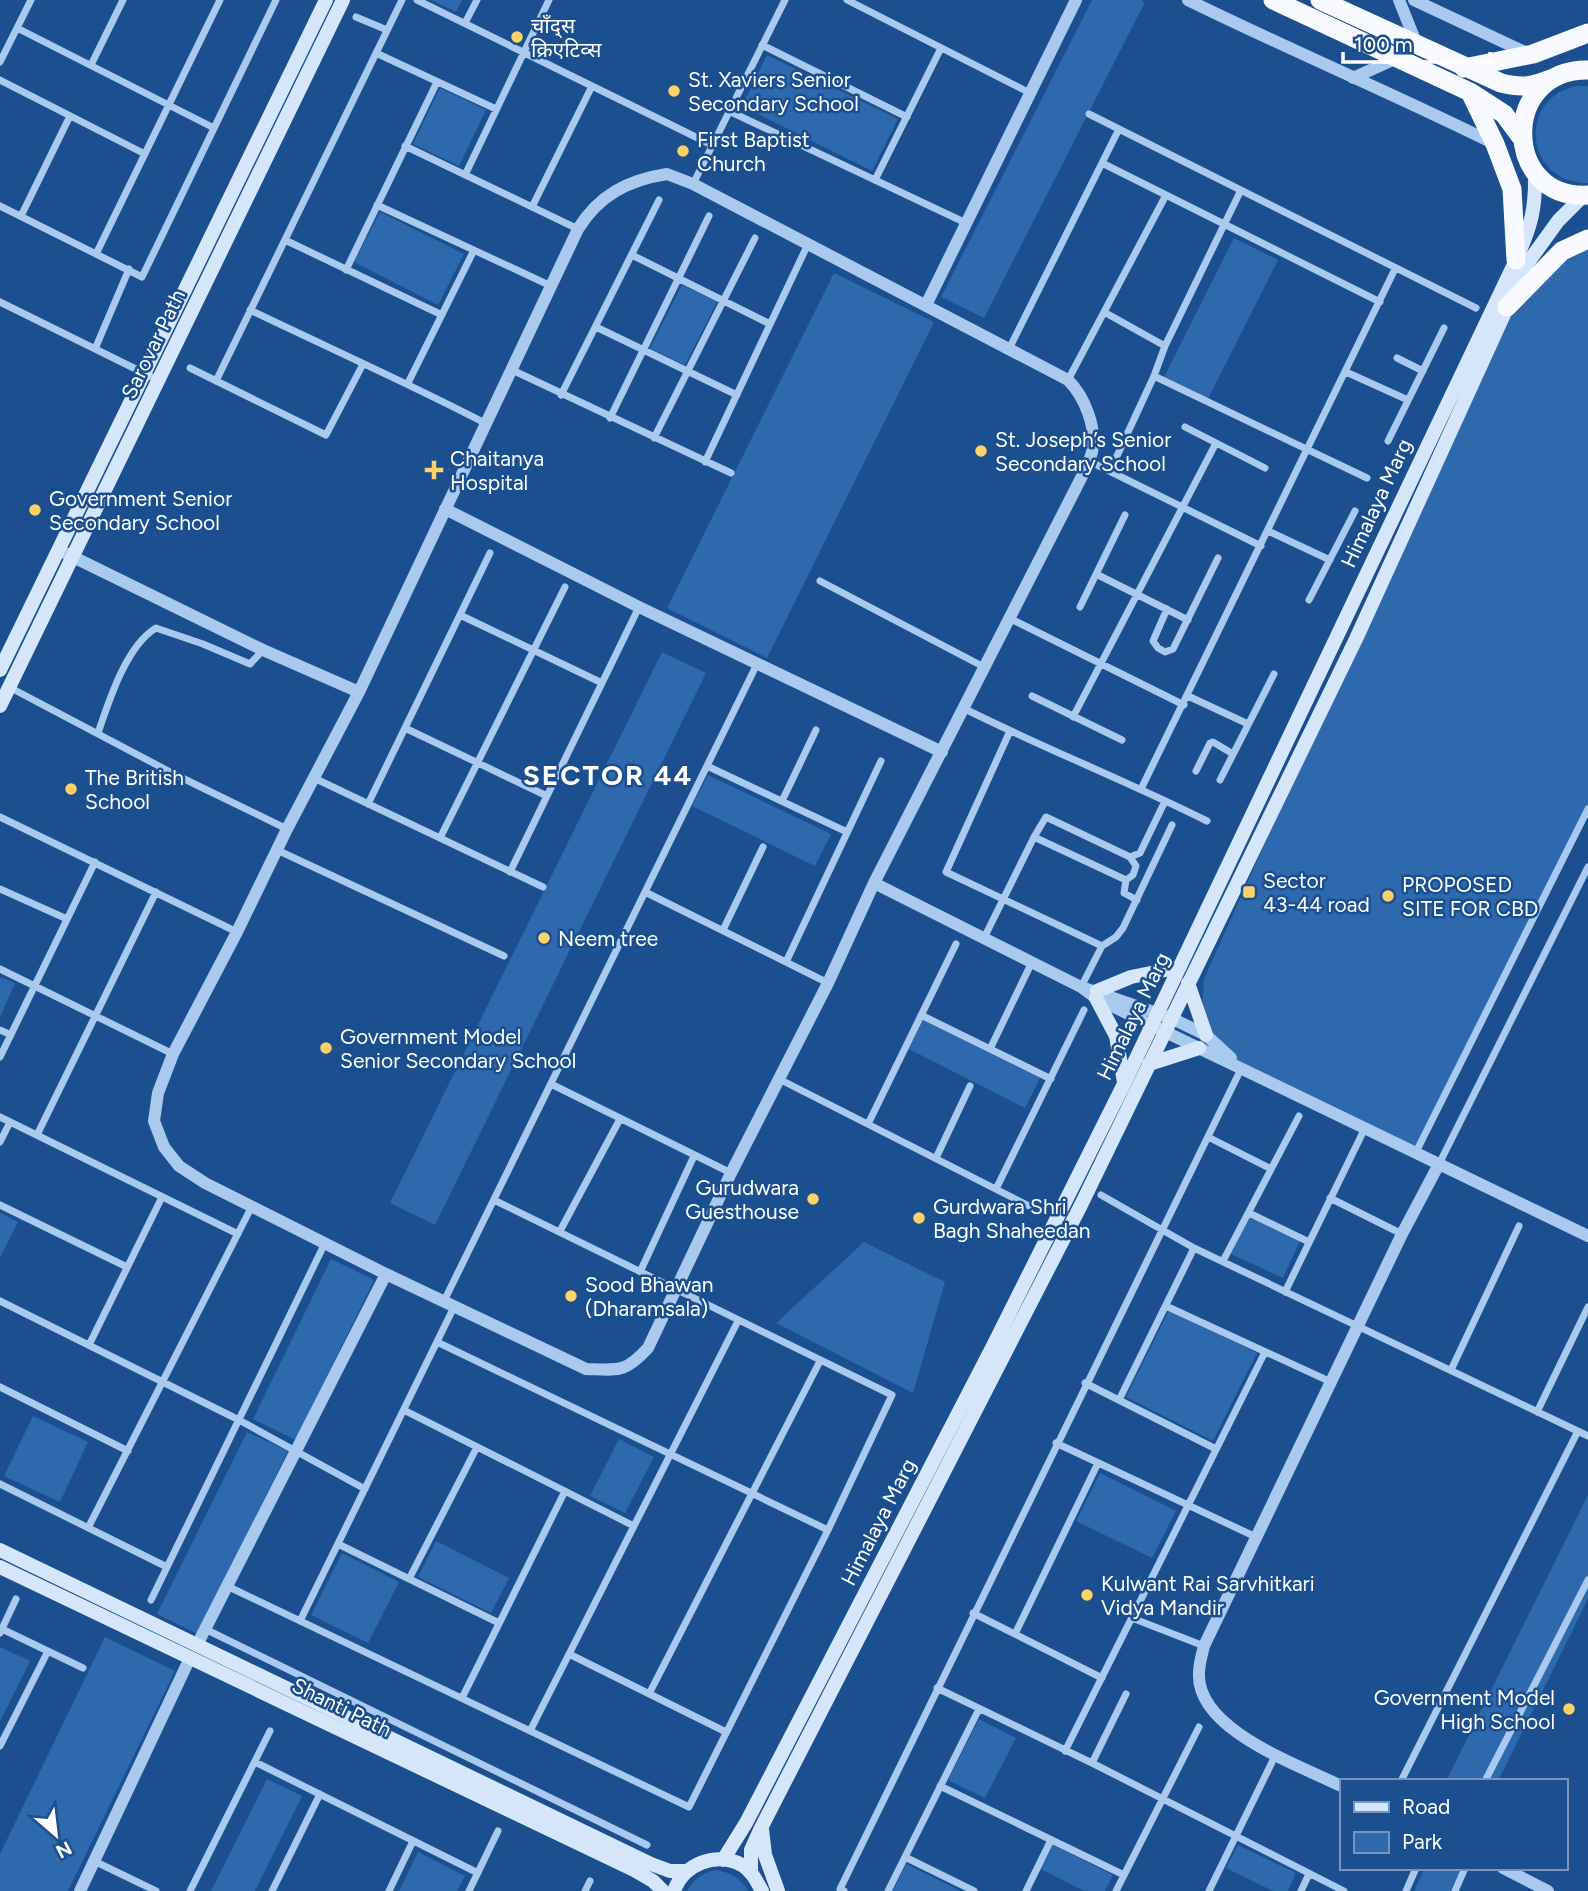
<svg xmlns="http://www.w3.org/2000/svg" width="1588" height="1891" font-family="Figtree,'Noto Sans Devanagari',sans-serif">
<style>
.green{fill:#2e69ad}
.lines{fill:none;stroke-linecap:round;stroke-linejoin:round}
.minor{stroke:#a9c9ee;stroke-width:7}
.tertiary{stroke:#a9c9ee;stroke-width:12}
.secondary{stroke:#d6e6fa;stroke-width:14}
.trunk{stroke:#f8faff;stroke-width:19}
.poi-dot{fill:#ffd166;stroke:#1b4f8f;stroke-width:2.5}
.labels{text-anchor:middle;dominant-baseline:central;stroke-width:5;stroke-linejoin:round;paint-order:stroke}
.poi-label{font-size:21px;fill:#fff;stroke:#1b4f8f;text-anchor:start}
.street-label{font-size:21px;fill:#fff;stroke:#1b4f8f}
.district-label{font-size:28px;font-weight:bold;letter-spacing:2px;fill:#fff;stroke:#1b4f8f}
</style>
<rect width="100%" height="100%" fill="#1b4f8f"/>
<!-- green -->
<path class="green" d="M431 0H462L456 12Z
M1092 0H1140L1145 2 984 318 941 297Z
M767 55 898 119 872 171 742 106Z
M1577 86H1588V183C1525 184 1516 98 1577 86Z
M440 88 486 110 459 166 413 144Z
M380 212 464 254 438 305 354 262Z
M1234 238 1278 260 1208 399 1164 377Z
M1588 239V809L1416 1152 1200 1044 1204 979 1506 307Z
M834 273 934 322 767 658 667 608Z
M682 285 717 302 685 365 650 348Z
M662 652 706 673 435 1225 390 1203Z
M708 775 831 834 815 866 692 806Z
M0 977 15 983 0 1017Z
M923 1020 1040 1078 1025 1108 909 1049Z
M0 1213 18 1222 0 1258Z
M1248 1217 1300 1241 1283 1278 1231 1254Z
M864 1242 945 1282 913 1393 776 1323Z
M331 1259 374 1280 296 1440 253 1419Z
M1169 1310 1257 1353 1213 1441 1126 1397Z
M33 1416 88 1442 60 1502 4 1476Z
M247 1432 288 1451 198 1634 157 1614Z
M619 1439 654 1457 625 1513 590 1496Z
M1100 1473 1176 1511 1152 1558 1076 1521Z
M1588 1495V1599L1498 1781H1446Z
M436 1541 509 1578 491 1613 418 1577Z
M342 1553 399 1582 368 1643 311 1615Z
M105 1637 175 1671 68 1891H0V1854Z
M0 1647 30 1661 0 1721Z
M979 1719 1016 1738 985 1798 948 1780Z
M267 1779 302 1796 255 1891H211Z
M1053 1845 1113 1875 1105 1891H1084L1041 1869Z
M1238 1845 1296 1873 1288 1891H1273L1226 1868Z
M418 1852 465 1876 457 1891H399Z
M906 1864 961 1891H893Z
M1425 1868H1461L1450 1891H1414Z
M716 1870C731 1873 740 1877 748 1891H687C694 1879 702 1873 716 1870Z"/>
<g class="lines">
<!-- minor -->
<path class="minor" d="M417 0 712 145
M847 0 1030 93
M356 17 387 30
M465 23 477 0
M17 28 214 128
M762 45 907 117
M376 53 496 109
M0 62 31 0
M91 65 123 0
M0 80 145 154
M729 111 966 223
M1089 114 1476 308
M405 146 578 229
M1102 163 1380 302
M465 175 549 0
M875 180 941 48
M693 184 785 0
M377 205 551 286
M0 206 142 277 276 0
M532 207 592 86
M21 216 70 116
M285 240 442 315
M96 254 220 0
M632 255 770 324
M346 270 437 82
M0 302 158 380
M250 310C329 348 408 383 485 423
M1104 312 1165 346
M596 327 737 395
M95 349 129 269
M1009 349 1119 129
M1397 358 1423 371
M190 368 326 435 363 364
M510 369 731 473
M1346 372 1408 400
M1154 376 1165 346 1241 190
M1068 380 1166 195
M216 381 402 0
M408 383 474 250
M561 395 659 200
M610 418 709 216
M1185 427 1265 468
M654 438 755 238
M1388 441 1444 328
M1089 461 1261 546
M705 462 808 244
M1110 471 1154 376 1367 478
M1268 531 1330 560
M1096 574 1188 620
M820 581 984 667
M1309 600 1355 511
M1080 607 1125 515
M1167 609 1153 641 1158 648 1165 652 1173 649 1218 558
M460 615 602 683
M1009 618 1184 705
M9 687 174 774 287 829
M1032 696 1122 740
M1188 696 1248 724
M963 708C1043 748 1127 781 1207 821
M1073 717 1216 443
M405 728 547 796
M1010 731 946 872 1102 946 1081 987
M98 733C109 701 126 646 156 628L203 644 250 664 263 650
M707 766 847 832
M1196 771 1210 743 1213 742 1233 754
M314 778 543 887
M1220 780 1274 674
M1141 789 1395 269
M782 801 816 730
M368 804 490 553
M0 817 237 932
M440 838 565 587
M277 850 504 956
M1130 857 1046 817 1034 837 1126 880 1133 875 1136 866 1130 857 1140 853 1165 801
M510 872 639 607
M1126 880 1124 893 1137 900
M0 889 67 919
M645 892 828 983
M723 930 763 847
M985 936 1034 837
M1102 946 1116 937 1123 928 1172 825
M786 962 881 761
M0 969 173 1054
M921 1015 1051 1079
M0 1030 11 1035
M990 1049 1032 962
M0 1057 95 862
M779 1079 1039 1211
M551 1084 731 1173
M0 1117 238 1234
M868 1124 956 944
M37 1135 156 892
M1208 1137 1271 1169
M0 1142 10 1122
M1416 1152 1588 809
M936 1158 970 1086
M1439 1164 1588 867
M996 1189 1084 1010
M1101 1195 1194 1248 1588 1436
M1330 1198 1402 1234
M0 1205 127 1267
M1249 1213 1309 1242
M560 1231 620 1119
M1223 1261 1299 1116
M640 1272 694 1156
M1285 1292 1365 1128
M0 1301 239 1420 365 1489
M444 1301 757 664
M1166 1306 1331 1382
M437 1342 828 1530
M89 1345 162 1197
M1451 1370 1519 1226
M1085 1383 1216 1449
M0 1387 128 1451
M1119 1400 1194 1248
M404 1410 634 1526
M1537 1412 1588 1307
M1056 1443 1256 1537
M0 1484 167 1567
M88 1528 252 1206
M338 1544 499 1623
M409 1579 477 1447
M227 1586 689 1807 828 1530 892 1395 494 1200
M151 1600 325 1243
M973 1613 1102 1678
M1132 1618 1204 1646
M300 1621 454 1307
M2 1629 83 1668
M205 1629 647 1845
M0 1633 16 1599
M1015 1634 1098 1463
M569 1654 726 1732
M937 1688 1092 1763 1344 1891
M649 1694 820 1361
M462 1698 565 1491
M530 1731 738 1321
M0 1746 47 1653
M1065 1751 1265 1352
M255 1762 478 1873
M1092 1763 1126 1694
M1401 1781 1578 1431
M1485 1781 1588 1580
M940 1786 1124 1875
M905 1857 974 1891
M94 1861 156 1891
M190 1891 270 1731
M272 1891 320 1794
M389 1891 413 1841
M469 1891 498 1831
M585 1891 590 1881
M844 1891 840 1889 1242 1067
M888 1891 979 1709
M1026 1891 1051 1840
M1116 1891 1199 1727
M1209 1891 1276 1754
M1301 1891 1309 1874
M1406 1891 1416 1868
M1455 1891 1465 1868"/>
<!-- tertiary -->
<path class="tertiary" d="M1188 0C1290 50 1394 94 1495 144
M1399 0 1417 45
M1414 0 1531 55
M1353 78 1397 58
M667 174 693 184 1068 380C1085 397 1097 428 1092 452 1089 464 1082 476 1076 488L874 883 828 983 731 1173 648 1348C625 1373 619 1370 586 1369L386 1274 205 1183 179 1166 164 1147 154 1121 158 1093 173 1054 237 932 287 829 359 692 578 229C599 195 628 180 667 174Z
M926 305 1076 0
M445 509 639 607 942 752
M59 550 263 650 359 692
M874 883 1081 987 1171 1018 1206 1035 1231 1058
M1081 987 1096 998 1151 1025 1588 1236
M197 1645 386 1274
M1341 1786C1299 1765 1196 1730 1199 1673 1199 1664 1202 1654 1204 1646L1402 1234 1439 1164
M1503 1868 1548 1891
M80 1891 190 1658"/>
<!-- secondary -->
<path class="secondary" d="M0 670 326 0
M0 706 343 0
M1188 983 1206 1035
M1097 991 1131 977 1180 967
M1096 998 1116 1036 1124 1082
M1149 1064 1199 1048
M0 1550 651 1864 670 1871H686
M0 1567 634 1870 653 1881 663 1891
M762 1829 765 1855 778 1891
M723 1860 746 1823 993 1346 1124 1084 1516 260C1531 226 1536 209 1535 172
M751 1873V1850L761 1828 1081 1205 1356 639 1527 264 1558 221 1583 196
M674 1891C683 1864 716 1851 742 1865 752 1871 757 1882 762 1891"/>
<!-- trunk -->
<path class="trunk" d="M1273 0 1470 92 1504 114 1521 137
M1320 0 1501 83C1522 88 1530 87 1551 79
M1464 68 1533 54 1588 33
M1588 70C1499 69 1503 201 1588 195
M1470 92 1495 144 1512 189 1516 260
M1507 307 1562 251 1588 239"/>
</g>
<!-- markers -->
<g class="poi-dot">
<circle cx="517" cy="37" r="7"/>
<circle cx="674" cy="91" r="7"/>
<circle cx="683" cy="151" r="7"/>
<circle cx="981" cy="451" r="7"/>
<path d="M430.5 459.5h7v7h7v7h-7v7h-7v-7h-7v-7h7z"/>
<circle cx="35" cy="510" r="7"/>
<circle cx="71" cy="789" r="7"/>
<rect x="1242" y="885" width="14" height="14" rx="3.5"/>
<circle cx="1388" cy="896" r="7"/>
<circle cx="544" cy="938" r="7"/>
<circle cx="326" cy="1048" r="7"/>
<circle cx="813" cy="1199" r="7"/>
<circle cx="919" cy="1218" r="7"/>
<circle cx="571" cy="1296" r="7"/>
<circle cx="1087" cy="1595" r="7"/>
<circle cx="1569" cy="1709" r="7"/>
</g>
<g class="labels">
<!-- poi labels -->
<g class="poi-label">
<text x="531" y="25">चाँद्स<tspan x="531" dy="24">क्रिएटिव्स</tspan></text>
<text x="688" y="79">St. Xaviers Senior<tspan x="688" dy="24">Secondary School</tspan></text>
<text x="697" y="139">First Baptist<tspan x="697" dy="24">Church</tspan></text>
<text x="995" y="439">St. Joseph’s Senior<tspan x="995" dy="24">Secondary School</tspan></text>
<text x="450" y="458">Chaitanya<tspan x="450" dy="24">Hospital</tspan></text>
<text x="49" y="498">Government Senior<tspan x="49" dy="24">Secondary School</tspan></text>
<text x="85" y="777">The British<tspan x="85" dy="24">School</tspan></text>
<text x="1263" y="880">Sector<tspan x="1263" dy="24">43-44 road</tspan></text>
<text x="1402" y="884">PROPOSED<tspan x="1402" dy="24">SITE FOR CBD</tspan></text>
<text x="558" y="938">Neem tree</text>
<text x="340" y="1036">Government Model<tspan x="340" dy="24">Senior Secondary School</tspan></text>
<text x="799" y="1187" text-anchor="end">Gurudwara<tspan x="799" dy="24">Guesthouse</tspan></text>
<text x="933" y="1206">Gurdwara Shri<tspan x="933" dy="24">Bagh Shaheedan</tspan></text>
<text x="585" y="1284">Sood Bhawan<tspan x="585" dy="24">(Dharamsala)</tspan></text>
<text x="1101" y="1583">Kulwant Rai Sarvhitkari<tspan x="1101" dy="24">Vidya Mandir</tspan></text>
<text x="1555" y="1697" text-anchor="end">Government Model<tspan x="1555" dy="24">High School</tspan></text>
</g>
<!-- street labels -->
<g class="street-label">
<text transform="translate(153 344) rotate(-64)">Sarovar Path</text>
<text transform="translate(1376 503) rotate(-65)">Himalaya Marg</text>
<text transform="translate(1133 1016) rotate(-64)">Himalaya Marg</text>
<text transform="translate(878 1522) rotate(-63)">Himalaya Marg</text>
<text transform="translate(342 1707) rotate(26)">Shanti Path</text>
</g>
<!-- district labels -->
<g class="district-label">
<text x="608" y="775">SECTOR 44</text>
</g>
</g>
<!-- legend -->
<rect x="1340" y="1779" width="228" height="91" fill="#1b4f8f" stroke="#7695bc" stroke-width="2"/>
<rect x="1354" y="1802" width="35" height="10" fill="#d6e6fa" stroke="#7695bc" stroke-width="2"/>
<text x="1402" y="1814" font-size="21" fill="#ffffff">Road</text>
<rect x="1354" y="1832" width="35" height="21" fill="#2e69ad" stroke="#7695bc" stroke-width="2"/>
<text x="1402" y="1849" font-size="21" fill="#ffffff">Park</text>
<!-- north arrow -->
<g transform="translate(56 1835) rotate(152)" stroke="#1b4f8f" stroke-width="5" paint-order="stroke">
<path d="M0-5L12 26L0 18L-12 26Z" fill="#ffffff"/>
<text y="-10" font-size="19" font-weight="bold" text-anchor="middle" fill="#ffffff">N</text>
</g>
<!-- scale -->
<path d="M1343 52v10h147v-10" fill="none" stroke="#ffffff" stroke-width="3.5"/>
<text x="1354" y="52" font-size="21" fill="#ffffff" stroke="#1b4f8f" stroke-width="5" paint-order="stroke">100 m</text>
</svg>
